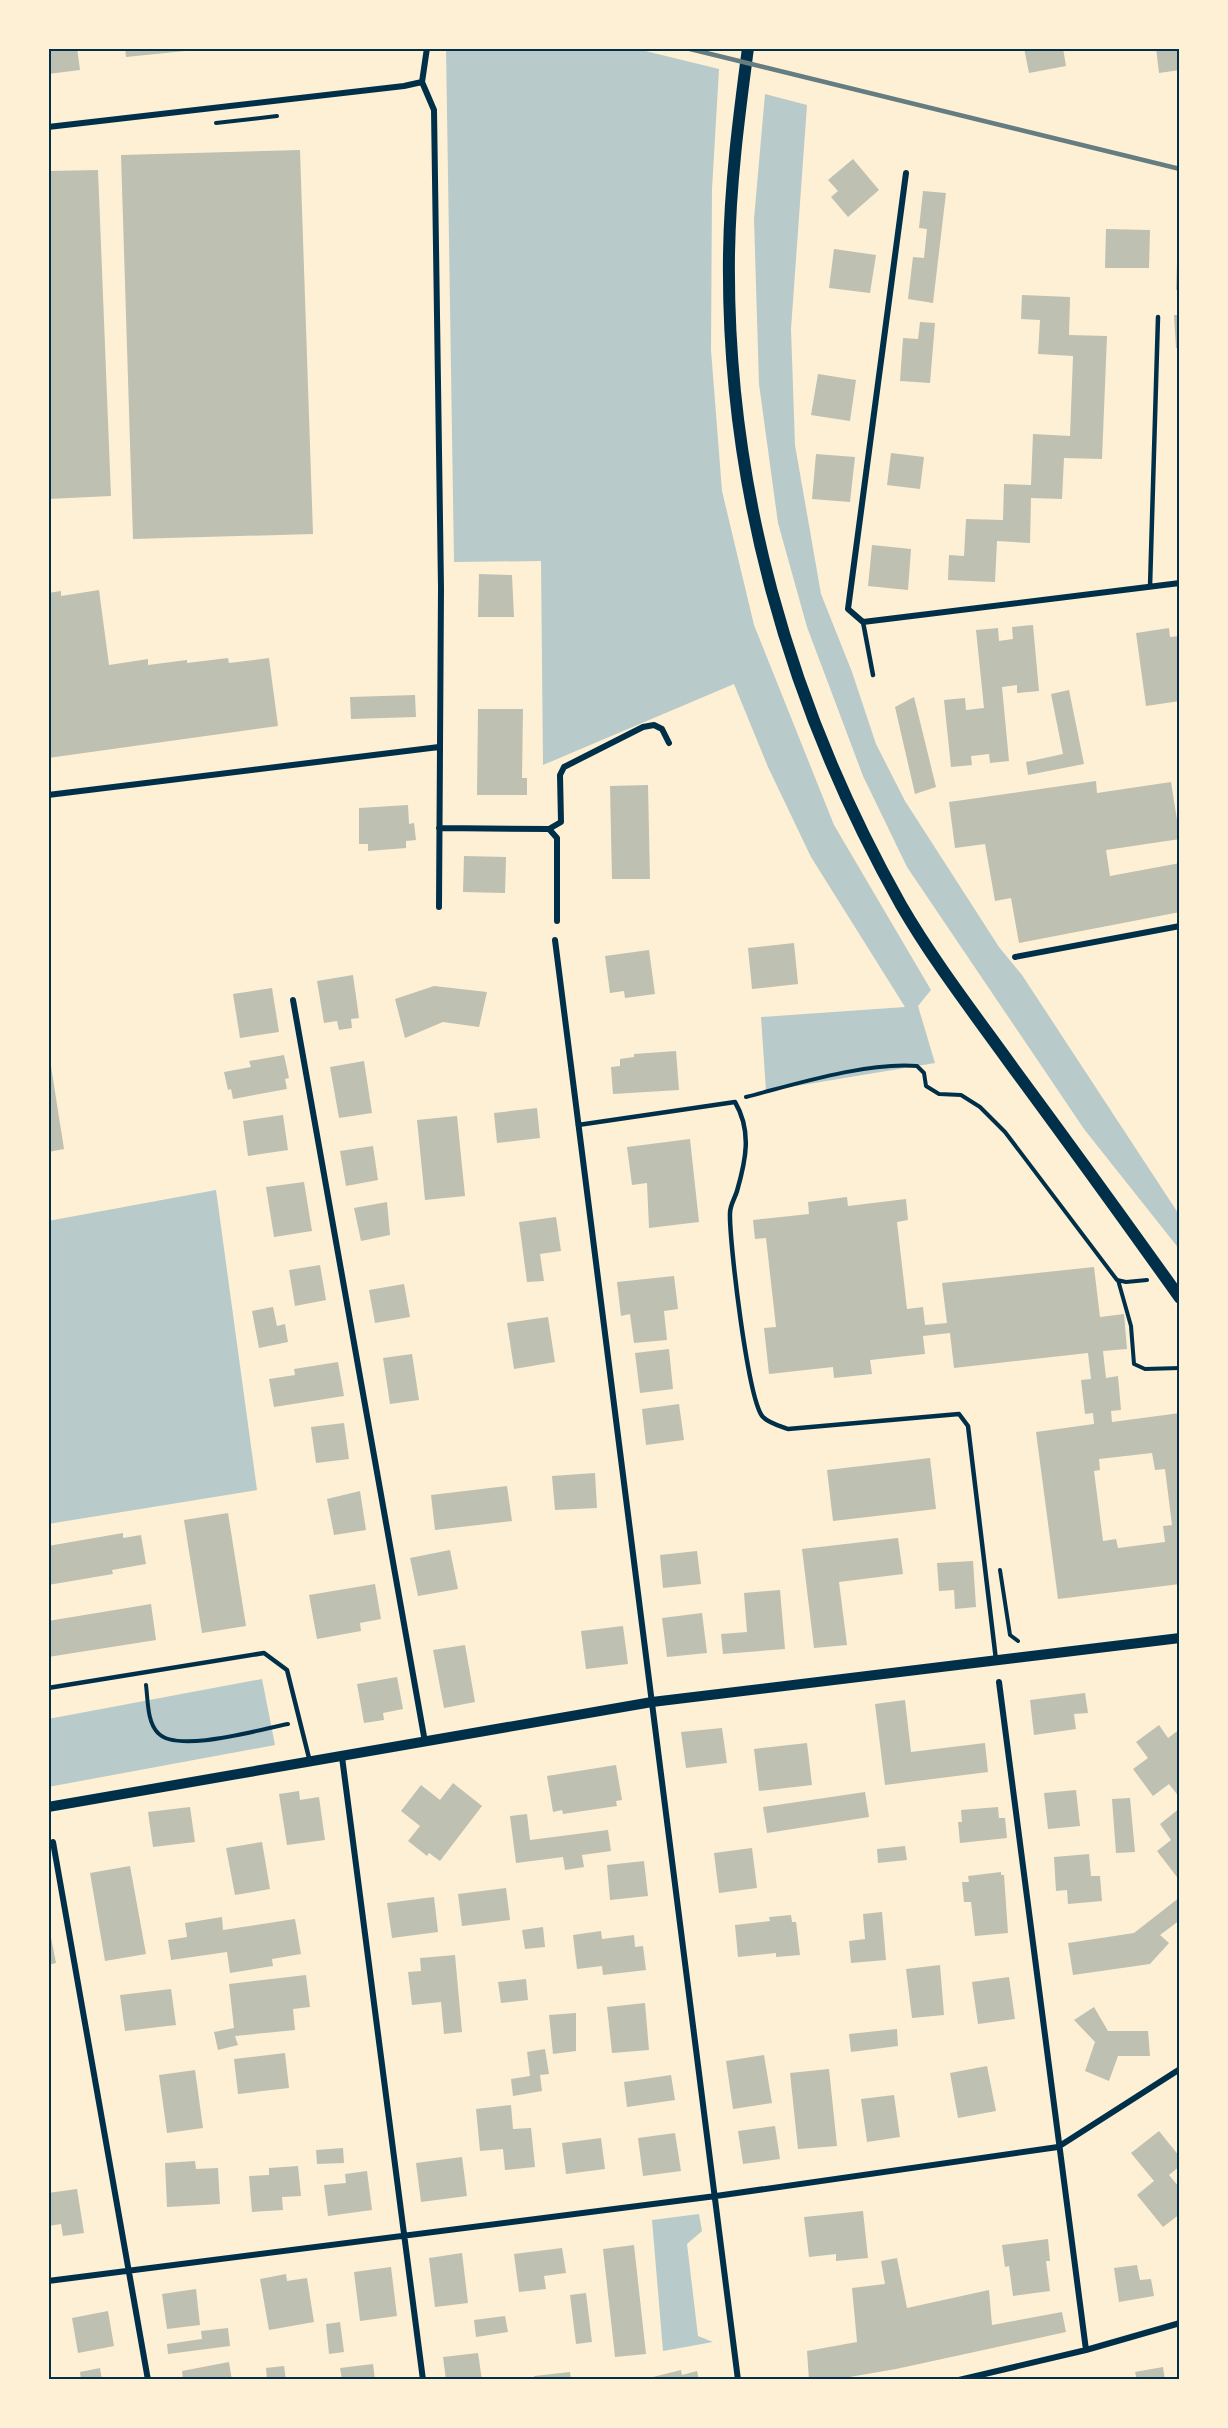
<svg xmlns="http://www.w3.org/2000/svg" width="1228" height="2428" font-family="'Public Sans',sans-serif">
<style>
.green{fill:#b9caca}
.building{fill:#bec0b2;fill-rule:evenodd}
.lines{fill:none;stroke-linecap:round;stroke-linejoin:round}
.path{stroke:#003049;stroke-width:4}
.service{stroke:#003049;stroke-width:4.5}
.minor{stroke:#003049;stroke-width:6}
.tertiary{stroke:#003049;stroke-width:10}
.secondary{stroke:#003049;stroke-width:12}
.rail{stroke:#657d81;stroke-width:4.5}
.neatline{fill:none;stroke:#003049;stroke-width:2}
</style>
<rect width="100%" height="100%" fill="#fdf0d5"/>
<!-- green -->
<path class="green" d="M446 48H633L719 69 712 189 711 350 722 491 754 625 834 825 931 990 918 1006 935 1063 766 1091 761 1017 905 1007 811 857 768 767 734 684 543 765 541 561 454 562Z
M765 94 807 105 791 329 795 445 821 594 852 672 876 744 905 801 999 947 1022 975 1180 1216V1250L1084 1129 907 867 863 776 807 627 778 523 759 384 754 219Z
M216 1190 257 1490 48 1524V1221Z
M262 1679 275 1745 48 1787V1719Z
M699 2214 702 2231 687 2244 698 2336 713 2342 663 2351 652 2220Z"/>
<!-- building -->
<path class="building" d="M48 48H77L80 70 48 74Z
M125 48H195V50L126 57Z
M1024 48H1063L1066 66 1029 73Z
M1156 48H1180V70L1159 73Z
M300 150 313 534 133 539 121 155Z
M853 159 879 190 848 217 831 197 838 191 828 180Z
M98 170 111 496 48 499V171Z
M923 191 946 193 933 303 908 299 913 257 924 258 927 229 919 228Z
M1106 229 1150 230 1149 268H1105Z
M1178 236H1180V290H1176Z
M834 249 876 255 870 293 829 288Z
M1022 295 1070 297 1069 335 1107 336 1102 459 1064 458 1062 499 1031 498 1030 543 997 541 995 582 948 580 949 555 964 556 966 519 1003 520 1004 484 1031 485 1033 434 1070 436 1073 356 1038 354 1040 320 1021 319Z
M1174 315H1180V348H1176Z
M920 322 935 323 930 383 900 381 903 338 918 339Z
M818 374 856 380 850 421 811 415Z
M891 453 924 457 920 489 887 485Z
M816 454 855 457 850 502 812 499Z
M872 545 911 549 908 590 868 586Z
M479 574 512 575 514 617H478Z
M99 590 109 665 148 659V665L187 660V663L228 658 229 663 269 658 278 726 48 758V593L61 591V596Z
M1033 625 1039 691 1017 693V685L1002 687 1009 761 990 763 989 754 971 756 972 765 951 767 944 700 965 698 966 710 984 708 976 630 998 628 999 641 1013 639 1012 627Z
M1169 628 1170 637 1180 636V701L1146 706 1136 633Z
M1069 690 1084 764 1028 775 1026 762 1063 754 1051 694Z
M415 695 416 717 351 719 350 697Z
M914 697 936 787 915 794 895 707Z
M478 709H523L522 778H527V795H477Z
M1096 781 1097 793 1171 782 1180 839 1106 850 1110 876 1180 863V912L1019 943 1011 898 995 901 985 844 955 848 949 802Z
M648 785 650 879H612L610 786Z
M408 805 409 824 414 823 416 840 406 841V848L368 851V844H359V808Z
M464 856 506 857 505 893 463 892Z
M794 943 798 984 752 989 748 948Z
M649 950 655 994 625 998 624 991 610 993 605 956Z
M353 975 359 1018 351 1019 352 1028 339 1030 337 1021 324 1023 317 981Z
M434 986 487 992 479 1027 443 1022 405 1038 395 999Z
M272 988 279 1032 240 1038 233 994Z
M48 1047 64 1149 48 1152Z
M676 1051 679 1090 613 1094 611 1067 620 1066V1059L634 1057V1054Z
M284 1055 289 1078 285 1079 287 1089 233 1099 231 1089 228 1090 224 1072 251 1067 249 1061Z
M364 1061 372 1113 339 1118 330 1067Z
M537 1108 540 1138 497 1143 494 1113Z
M283 1115 288 1150 248 1156 243 1121Z
M457 1116 465 1196 425 1200 417 1120Z
M690 1139 699 1222 649 1228 647 1183 632 1185 627 1147Z
M373 1146 378 1180 346 1186 340 1151Z
M304 1182 312 1231 274 1237 266 1187Z
M847 1197 848 1206 906 1199 908 1220 897 1222 907 1309 923 1307 925 1325 947 1323 942 1283 1094 1267 1100 1317 1124 1314 1127 1349 1103 1351 1106 1378 1118 1376 1121 1410 1111 1411 1112 1422 1180 1413V1584L1058 1599 1036 1432 1094 1424 1093 1413 1085 1414 1081 1380 1091 1379 1088 1353 954 1368 950 1333 923 1336 925 1354 870 1360 872 1374 834 1378 833 1367 769 1374 764 1328 776 1327 766 1238 755 1239 753 1220 809 1214 808 1202ZM1152 1453 1155 1470 1165 1469 1172 1525 1163 1526 1165 1542 1118 1548 1116 1539 1103 1541 1094 1471 1100 1470 1099 1459Z
M387 1202 390 1235 361 1241 354 1208Z
M556 1217 561 1251 540 1254 544 1281 527 1282 519 1222Z
M320 1265 326 1300 295 1306 289 1270Z
M674 1276 678 1309 664 1311 667 1340 634 1343 630 1314 621 1316 617 1282Z
M404 1284 410 1317 375 1323 369 1290Z
M273 1307 277 1326 285 1324 288 1342 259 1348 252 1311Z
M548 1317 555 1362 514 1369 507 1323Z
M669 1349 673 1389 640 1393 635 1353Z
M412 1354 419 1400 390 1404 383 1358Z
M338 1362 344 1396 274 1407 269 1379 295 1375 294 1369Z
M679 1404 684 1440 646 1445 642 1409Z
M344 1423 349 1459 316 1463 311 1427Z
M930 1458 936 1509 833 1521 827 1470Z
M595 1473 597 1508 555 1510 552 1476Z
M507 1486 512 1521 435 1530 431 1495Z
M360 1491 366 1530 334 1535 327 1499Z
M228 1513 246 1626 202 1633 184 1520Z
M123 1533V1538L141 1535 146 1564 112 1570 113 1574 48 1585V1546Z
M898 1538 903 1574 839 1582 847 1645 814 1648 802 1549Z
M450 1550 458 1589 418 1596 410 1558Z
M697 1551 701 1584 663 1588 660 1555Z
M973 1561 976 1607 955 1609 954 1590 939 1591 937 1563Z
M375 1584 381 1619 360 1623 361 1631 317 1639 309 1595Z
M780 1590 785 1649 723 1654 721 1634 747 1632 744 1593Z
M151 1604 156 1640 48 1657V1621Z
M702 1613 707 1653 667 1657 662 1618Z
M623 1626 628 1664 586 1669 581 1631Z
M465 1645 475 1702 444 1708 433 1650Z
M397 1677 403 1709 383 1713 384 1720 364 1723 357 1684Z
M1085 1693 1088 1713 1074 1714 1076 1729 1034 1735 1030 1700Z
M905 1700 911 1752 985 1743 988 1772 885 1785 875 1704Z
M1159 1725 1168 1738 1180 1729V1798L1169 1784 1153 1796 1133 1769 1148 1758 1136 1742Z
M722 1728 727 1763 686 1768 681 1732Z
M807 1743 812 1785 759 1791 754 1749Z
M616 1765 622 1800 616 1801 617 1806 563 1814 562 1810 553 1812 547 1776Z
M453 1783 482 1806 440 1861 429 1853 427 1856 408 1841 420 1826 401 1811 421 1785 440 1800Z
M1076 1790 1080 1826 1048 1829 1044 1793Z
M299 1791 300 1800 319 1797 325 1840 287 1845 279 1794Z
M865 1792 869 1817 767 1833 763 1807Z
M1130 1798 1135 1852 1116 1853 1112 1799Z
M190 1807 195 1842 153 1847 148 1812Z
M998 1807 999 1818H1005L1007 1838 960 1843 958 1822H962L961 1810Z
M1180 1808V1875L1177 1877 1157 1851 1171 1840 1160 1824Z
M527 1814 530 1840 608 1830 611 1851 582 1855 584 1867 565 1870 563 1857 516 1863 510 1816Z
M262 1842 270 1889 235 1895 226 1848Z
M905 1846 907 1860 878 1863 877 1849Z
M752 1848 757 1888 719 1893 714 1853Z
M1089 1854 1091 1876H1100L1102 1901 1068 1904 1067 1890 1056 1891 1054 1857Z
M644 1861 648 1896 610 1900 607 1865Z
M130 1866 146 1954 105 1961 90 1873Z
M1001 1872V1875H1004L1008 1933 975 1936 971 1902H964L962 1882H969L968 1876Z
M506 1888 510 1920 462 1926 458 1894Z
M434 1897 438 1932 392 1938 387 1903Z
M1180 1897V1920L1160 1935 1169 1943 1150 1964 1073 1975 1068 1943 1134 1933Z
M882 1912 886 1960 851 1963 849 1941 865 1939 863 1914Z
M791 1915 792 1922H796L800 1955 776 1957V1953L738 1957 735 1925 770 1921 769 1917Z
M222 1917 223 1930 295 1919 301 1954 272 1959 273 1966 230 1973 227 1952 171 1960 168 1940 187 1937 185 1923Z
M48 1922 56 1963 48 1965Z
M543 1927 545 1947 525 1949 522 1930Z
M601 1931 602 1939 634 1935 635 1947 643 1946 646 1970 603 1975 602 1966 577 1969 573 1935Z
M455 1955 462 2032 444 2034 441 2002 412 2005 408 1972 421 1971 420 1958Z
M940 1965 944 2015 912 2018 906 1969Z
M306 1975 310 2007 293 2009 295 2030 235 2036 238 2045 218 2050 214 2032 234 2028 229 1984Z
M1009 1977 1015 2019 978 2024 972 1982Z
M526 1979 528 2000 501 2003 498 1982Z
M171 1989 176 2025 125 2031 120 1995Z
M645 2003 649 2050 612 2053 607 2007Z
M1094 2007 1108 2031H1148L1150 2056H1118L1109 2081 1085 2071 1095 2042 1074 2020Z
M576 2013V2051L553 2054 549 2015Z
M897 2029 898 2046 851 2052 849 2034Z
M545 2049 549 2074 540 2075 542 2091 513 2096 511 2079 530 2076 527 2052Z
M285 2053 289 2088 238 2094 234 2059Z
M764 2055 772 2103 733 2109 726 2061Z
M987 2066 996 2111 958 2118 950 2073Z
M829 2069 837 2146 798 2149 790 2073Z
M195 2070 203 2128 167 2133 159 2075Z
M671 2075 675 2100 627 2107 624 2082Z
M894 2095 900 2137 867 2142 861 2099Z
M511 2105 513 2129 531 2128 535 2167 505 2170 503 2149 480 2151 476 2109Z
M775 2126 780 2159 743 2164 738 2131Z
M1159 2131 1180 2157V2166L1169 2175 1180 2188V2214L1163 2227 1137 2195 1154 2181 1131 2153Z
M675 2133 681 2171 643 2176 638 2138Z
M601 2138 605 2169 566 2174 562 2143Z
M343 2148 344 2163 317 2164 316 2150Z
M462 2157 467 2196 421 2202 416 2163Z
M195 2161 196 2169 218 2168 220 2204 167 2207 165 2163Z
M298 2166 301 2196 282 2197 283 2210 252 2212 249 2176 269 2175V2168Z
M367 2171 372 2210 328 2216 324 2185 346 2183 345 2174Z
M77 2189 84 2233 63 2236 61 2224 48 2226V2193Z
M863 2211 868 2258 836 2261V2254L809 2257 804 2217Z
M1048 2239 1050 2261H1046L1050 2291 1013 2296 1009 2266 1005 2267 1002 2245Z
M634 2245 646 2354 615 2357 603 2249Z
M562 2248 566 2273 544 2276 546 2289 519 2292 514 2254Z
M462 2253 468 2303 435 2307 429 2258Z
M897 2258 907 2308 989 2290 992 2325 1062 2312 1066 2332 896 2369 832 2380H809L807 2351 857 2342 852 2288 885 2284 881 2261Z
M1137 2265 1140 2280 1151 2279 1154 2296 1119 2302 1114 2268Z
M391 2267 397 2316 360 2321 354 2272Z
M286 2274 287 2281 307 2278 314 2322 269 2330 260 2279Z
M196 2289 200 2325 167 2329 162 2294Z
M586 2293 592 2342 576 2344 570 2295Z
M108 2311 114 2346 78 2353 72 2318Z
M505 2316 508 2332 476 2337 474 2320Z
M340 2322 344 2352 329 2354 326 2324Z
M228 2328 230 2346 168 2354 167 2344 202 2339 201 2331Z
M478 2353 482 2380H446L443 2357Z
M229 2362 232 2380H183L182 2371Z
M373 2364 375 2380H342L340 2368Z
M284 2366 286 2380H267L266 2368Z
M1163 2367 1165 2380H1137L1135 2372Z
M100 2368 102 2380H81L80 2372Z
M681 2370 682 2375 697 2371 699 2380H641Z
M570 2372 571 2380H535L534 2376Z"/>
<g class="lines">
<!-- path -->
<path class="path" d="M216 123 277 116
M746 1097C796 1084 866 1062 917 1066L924 1073 926 1086 939 1094 961 1095 980 1107 1005 1132 1117 1280 1126 1282 1147 1280
M1118 1280 1131 1326 1134 1364 1145 1369 1180 1368
M1000 1570 1010 1635 1018 1641
M146 1685C148 1700 147 1722 158 1733 177 1754 261 1729 288 1724"/>
<!-- service -->
<path class="service" d="M1150 587 1158 317
M863 622 873 675
M578 1125 735 1102C752 1131 746 1160 737 1191 735 1198 730 1205 730 1213 729 1239 748 1402 763 1417 769 1423 780 1426 788 1429L959 1414 968 1426 996 1660
M48 1688 264 1653 287 1670 310 1762"/>
<!-- minor -->
<path class="minor" d="M422 82 434 110 441 588 439 907
M48 127 404 86 422 82 427 48
M906 173 848 609 863 622 1180 583
M48 795 439 747
M439 828 549 829 561 822 560 775 564 767 643 727 654 725 662 729 669 743
M549 829 557 838V921
M555 940 738 2380
M1015 957 1180 926
M293 1000 425 1742
M999 1682C1030 1904 1055 2128 1086 2350
M342 1757 423 2380
M53 1842 148 2380
M48 2281 716 2196 1058 2147 1180 2069
M959 2380 1086 2350 1180 2323"/>
<!-- tertiary -->
<path class="tertiary" d="M48 1807 652 1702 1180 1638"/>
<!-- secondary -->
<path class="secondary" d="M748 48C739 116 730 185 729 254 726 484 788 704 901 905 934 962 976 1016 1014 1069 1070 1145 1125 1221 1180 1298"/>
<!-- rail -->
<path class="rail" d="M686 48 1180 169"/>
</g>
<!-- border -->
<rect width="1228" height="2428" fill="none" stroke="#fdf0d5" stroke-width="99"/>
<rect x="50" y="50" width="1128" height="2328" class="neatline"/>
</svg>
